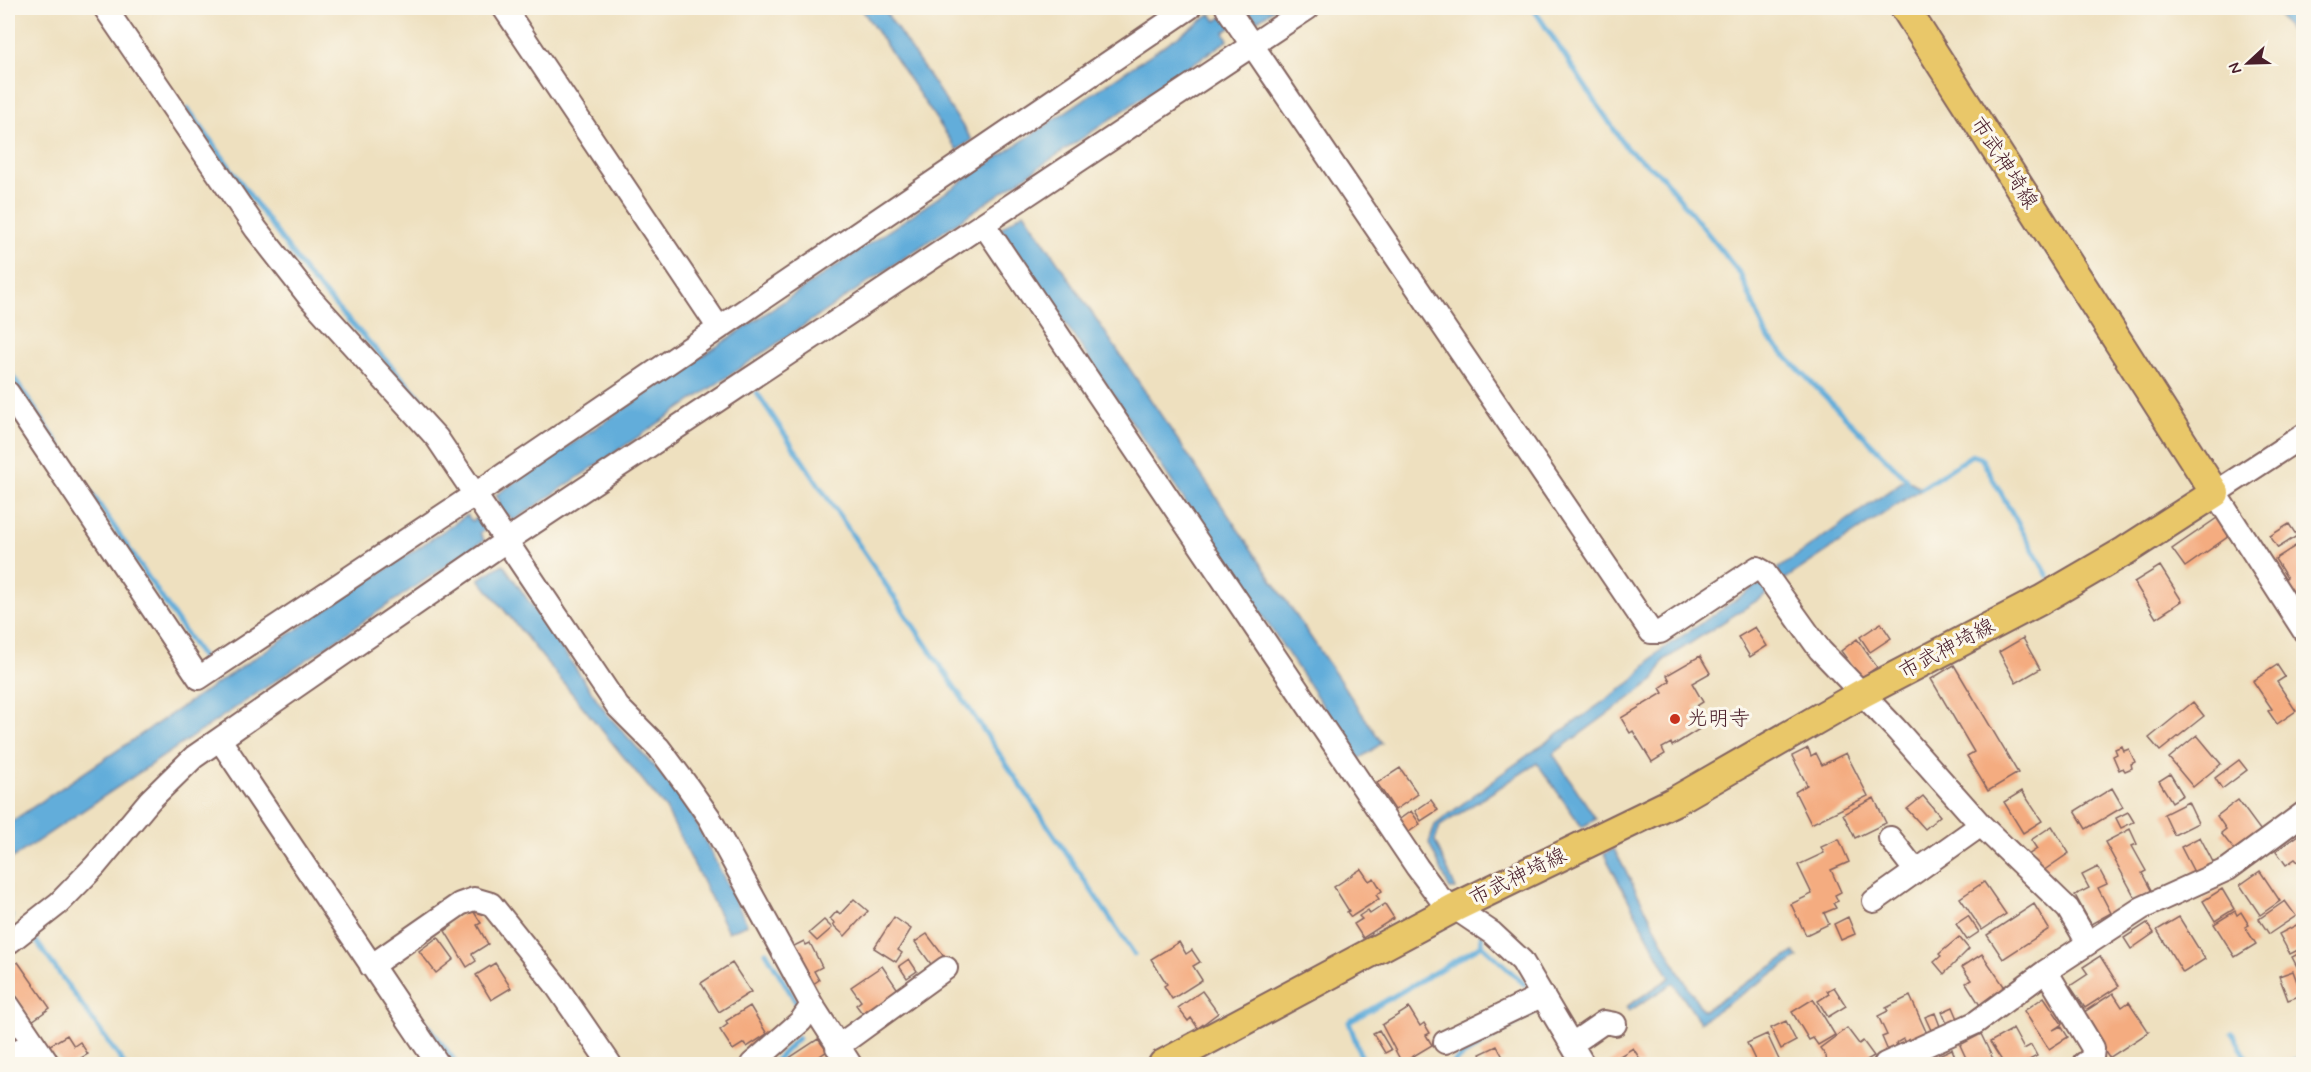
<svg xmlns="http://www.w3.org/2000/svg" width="2311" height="1072" font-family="Mynerve,'Klee One',sans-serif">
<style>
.water{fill:#62adda;stroke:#566682;stroke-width:1.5}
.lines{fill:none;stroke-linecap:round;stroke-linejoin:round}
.stream{stroke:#62adda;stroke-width:5}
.building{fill:#f4ac80}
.minor-casing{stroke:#83635f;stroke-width:26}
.major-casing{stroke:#83635f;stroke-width:32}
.minor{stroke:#fff;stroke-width:22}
.major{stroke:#e9c769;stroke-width:28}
.poi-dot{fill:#c8321e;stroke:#fbf7ec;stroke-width:2}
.labels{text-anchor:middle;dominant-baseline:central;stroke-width:6;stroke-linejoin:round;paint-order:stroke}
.street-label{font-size:21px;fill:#4a1f2b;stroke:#fbf7ec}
.poi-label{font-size:21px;fill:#4a1f2b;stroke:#fbf7ec;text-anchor:start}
</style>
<rect width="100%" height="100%" fill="#fbf7ec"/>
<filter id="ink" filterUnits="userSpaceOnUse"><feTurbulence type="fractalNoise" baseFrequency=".0167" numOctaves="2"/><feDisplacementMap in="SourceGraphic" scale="12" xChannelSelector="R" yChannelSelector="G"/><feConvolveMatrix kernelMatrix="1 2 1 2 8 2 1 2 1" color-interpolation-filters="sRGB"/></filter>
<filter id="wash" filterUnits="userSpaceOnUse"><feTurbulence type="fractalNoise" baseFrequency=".008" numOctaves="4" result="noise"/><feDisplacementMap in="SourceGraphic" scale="24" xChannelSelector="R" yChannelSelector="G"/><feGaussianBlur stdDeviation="1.35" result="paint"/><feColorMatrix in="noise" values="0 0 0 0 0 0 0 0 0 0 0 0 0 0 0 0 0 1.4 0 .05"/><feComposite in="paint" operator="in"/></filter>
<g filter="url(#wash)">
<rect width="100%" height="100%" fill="#eee0bf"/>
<!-- water -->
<path class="water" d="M861 8H883L972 140 957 150Z
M1237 8H1276L1256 21 1251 14 1224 32 1228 40 513 521 508 514 480 533 484 540 8 861V824L467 515 472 521 500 502 496 495 1211 14 1216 21Z
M2274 8H2296L2303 18V51Z
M1024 212 1382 743 1359 759 1001 228Z
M1906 479 1922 488 1785 579 1780 576 1778 569Z
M503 564 607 714 685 801 747 924 728 932 666 809 479 579Z
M1758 585 1764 587 1767 594 1664 660 1654 680 1553 754 1596 819 1582 827 1537 763 1440 826 1435 841 1456 889H1450L1429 843 1435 825 1500 775 1631 682 1657 653Z
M1614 849 1680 974 1703 1011 1794 952 1798 957 1700 1022 1673 983 1629 1011 1626 1007 1670 978 1604 854Z"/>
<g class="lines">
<!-- stream -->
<path class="stream" d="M1533 8 1627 149 1662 176 1741 275 1767 337 1906 479
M188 109 308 276 427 405 444 431
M8 369 203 659
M757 393 1134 954
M1922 488 1972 455 1981 458 2048 576
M8 911 11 916 8 926
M34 938 124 1064
M1482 945 1524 984
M766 952 797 1004
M417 1011 457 1064
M2232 1033 2249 1061 2258 1064
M1362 1060 1349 1022 1482 945 1481 936
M772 1064 798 1038
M1454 1064 1455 1061 1537 1010
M2287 1064 2304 1056"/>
</g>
<g id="blocks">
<!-- building -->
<path class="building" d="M2217 518 2229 536 2185 567 2172 549Z
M2289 524 2297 536 2278 548 2270 536Z
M2297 545 2304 555V595L2295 600 2282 581 2287 578 2275 559Z
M2160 566 2182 601 2156 618 2134 582Z
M1881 623 1891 638 1870 652 1860 637Z
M1755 627 1767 646 1750 657 1738 637Z
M2023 638 2040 669 2016 683 1999 652Z
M1857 639 1877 667 1861 678 1841 651Z
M1700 656 1710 673 1692 683 1703 702 1695 707 1706 725 1672 746 1671 743 1662 748 1665 754 1652 762 1633 731 1630 733 1621 718 1663 693 1660 688 1670 681 1667 675Z
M1954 665 2018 773 1988 791 1967 756 1974 752 1931 679Z
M2277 665 2285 677 2277 682 2296 711 2277 724 2268 711 2272 709 2253 681Z
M2193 702 2204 716 2160 751 2149 738Z
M2197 735 2221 764 2193 787 2169 758Z
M2122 746 2124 751 2129 749 2135 762 2131 764 2132 768 2125 771 2123 768 2119 770 2113 756 2117 754 2115 749Z
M1808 748 1811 756 1816 753 1822 765 1846 753 1868 796 1811 824 1795 792 1807 785 1792 756Z
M2239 760 2247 770 2222 789 2215 778Z
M1400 768 1418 794 1395 810 1377 783Z
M2170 774 2183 795 2172 802 2159 781Z
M2112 788 2123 807 2086 829 2075 811Z
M2022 791 2042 821 2023 833 2004 802Z
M1923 796 1940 816 1925 829 1907 809Z
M1874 798 1886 823 1855 838 1843 814Z
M1431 800 1438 810 1421 821 1415 811Z
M2238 800 2261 831 2235 851 2221 833 2226 829 2217 816Z
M2188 802 2198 823 2174 835 2164 814Z
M1411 811 1420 824 1406 834 1397 821Z
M2128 812 2134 822 2121 828 2116 818Z
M2052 826 2069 853 2040 873 2028 855 2037 849 2031 840Z
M2130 829 2137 844 2132 846 2146 871 2142 873 2152 892 2137 901 2105 842Z
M2298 835 2304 843V858L2298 862 2295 859 2286 865 2276 851Z
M2200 837 2214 864 2195 874 2181 847Z
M1839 839 1849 862 1831 870 1841 892 1835 895 1838 901 1833 903 1836 908 1824 913 1829 924 1806 935 1791 904 1812 894 1798 865 1824 853 1821 847Z
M2098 867 2107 884 2098 888 2111 913 2091 924 2075 895 2089 888 2082 875Z
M1361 869 1369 881 1374 878 1382 891 1376 895 1379 899 1351 917 1347 912 1349 911 1334 887Z
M2260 871 2280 901 2260 915 2240 885Z
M1984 882 2006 914 1982 930 1960 898Z
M2222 889 2234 909 2215 921 2203 901Z
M854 899 868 911 845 936 833 925 835 923 830 919 837 911 840 914Z
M2285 901 2296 916 2269 934 2259 919Z
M1385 904 1394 918 1363 938 1354 924 1362 919 1359 916 1368 910 1370 914Z
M2034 904 2049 929 2003 959 1987 935Z
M472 909 481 923 477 925 488 944 472 954 476 961 467 967 445 931 452 926 450 922Z
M2235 911 2237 915 2241 912 2249 925 2245 927 2256 944 2235 957 2214 924Z
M1968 916 1979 932 1967 940 1956 924Z
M894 917 911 929 898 950 902 953 896 962 874 948Z
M1848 917 1855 934 1841 940 1834 924Z
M2179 917 2205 959 2183 973 2157 930Z
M824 920 832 928 817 941 809 933Z
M2304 921V947L2290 954 2279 934Z
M2147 923 2154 933 2131 949 2124 938Z
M927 934 945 958 933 967 915 942Z
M438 937 454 959 436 973 419 951Z
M1959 937 1969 949 1944 974 1934 962 1941 956 1939 954Z
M804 941 806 945 810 943 822 967 814 971 819 980 813 984 790 948Z
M1179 942 1186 954 1192 950 1200 962 1193 966 1202 980 1172 999 1164 986 1167 984 1151 959Z
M2304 951V980L2292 957Z
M1982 954 2006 989 1981 1007 1966 983 1971 980 1962 967Z
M2100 956 2119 986 2085 1008 2070 986 2088 974 2083 967Z
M909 959 917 971 907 978 899 966Z
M18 962 50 1008 32 1021 8 987V969Z
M495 963 511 988 491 1000 476 975Z
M732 963 751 992 719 1012 701 983Z
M882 966 899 991 869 1013 867 1010 862 1013 856 1005 861 1001 851 987Z
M2293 971 2302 995 2288 1000 2279 976Z
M1834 987 1846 1006 1828 1017 1818 1001 1829 994 1827 991Z
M1202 991 1218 1013 1198 1028 1191 1018 1188 1021 1178 1008Z
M2113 993 2122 1007 2129 1002 2149 1032 2109 1058 2081 1014Z
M1910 996 1928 1036 1905 1043 1903 1039 1896 1043 1897 1046 1888 1051 1882 1037 1887 1035 1878 1016 1888 1011 1886 1008Z
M2044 997 2062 1024 2053 1030 2061 1026 2068 1037 2049 1049 2024 1011Z
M1813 999 1835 1035 1818 1045 1813 1038 1809 1040 1792 1012Z
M750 1006 767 1034 747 1047 744 1043 733 1050 720 1030 728 1024 726 1021Z
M1953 1007 1959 1021 1948 1026 1942 1012Z
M1409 1008 1420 1026 1424 1023 1430 1033 1426 1035 1432 1045 1402 1063 1382 1025Z
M1935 1013 1940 1026 1931 1030 1925 1017Z
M1786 1021 1796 1041 1781 1049 1771 1028Z
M1847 1028 1859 1044 1863 1041 1874 1056 1860 1064H1827L1826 1056 1820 1048Z
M2013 1029 2024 1049 2031 1045 2037 1056 2022 1064H2004L1990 1042Z
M1379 1030 1391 1050 1385 1053 1373 1033Z
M1767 1034 1781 1064H1757L1747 1043Z
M1981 1034 1994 1061 1987 1064H1965L1963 1059 1966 1058 1960 1045Z
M67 1035 74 1046 80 1042 88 1054 71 1064H63L56 1054 51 1057 45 1048Z
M818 1039 827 1051 814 1060 818 1064H785L783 1062Z
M1497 1046 1504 1059 1495 1064H1485L1480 1054Z
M1633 1048 1643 1064H1607Z
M1952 1049 1956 1060 1944 1064H1935L1932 1058Z"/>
</g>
</g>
<g filter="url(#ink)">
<use href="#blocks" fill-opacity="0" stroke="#83635f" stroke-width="1.5"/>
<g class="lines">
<defs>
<path id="minor" d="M105 8 256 229 310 298 437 438 618 707 659 748 685 783 709 817 812 1005 850 1064
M504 8 719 328
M1227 8 1651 632H1660L1757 568 1764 572 1820 650 1895 728 1981 825 2068 909 2088 943
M984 225 1417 867 1440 898 1492 933 1522 961 1583 1064
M8 393 199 678 474 495 1189 8
M2304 435 2215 493 2304 631
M220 740 438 1064
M1890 838 1915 870
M1874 901 1981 825
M8 943 59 903 95 866 150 800 194 757 506 541 1308 8
M371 966 460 904 474 899 491 904 555 984 610 1064
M2046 971 2093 1048 2092 1058 2084 1064
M8 1005 48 1064
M1445 1042 1543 995
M1572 1044 1604 1022 1615 1024
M837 1047 946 968
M8 1058 32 1042
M752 1064 801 1021 812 1005
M1885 1064 1975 1023 2046 971 2142 908 2228 869 2304 813"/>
<path id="major" d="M1163 1064 1454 908 1675 801 1861 694 2041 600 2125 551 2215 493 1905 8"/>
</defs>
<!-- minor casing -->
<use href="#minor" class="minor-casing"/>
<!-- major casing -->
<use href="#major" class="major-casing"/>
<!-- minor -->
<use href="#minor" class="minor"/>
<!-- major -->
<use href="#major" class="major"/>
</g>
</g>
<!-- markers -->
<circle class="poi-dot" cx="1675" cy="719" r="6"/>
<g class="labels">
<!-- street labels -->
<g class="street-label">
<text transform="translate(2004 163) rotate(57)">市武神埼線</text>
<text transform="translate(1947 649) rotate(-28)">市武神埼線</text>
<text transform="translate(1518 877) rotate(-26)">市武神埼線</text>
</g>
<!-- poi labels -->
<g class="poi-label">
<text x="1687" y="719">光明寺</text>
</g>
</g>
<!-- margin -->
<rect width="2311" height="1072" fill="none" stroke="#fbf7ec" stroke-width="30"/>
<!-- north arrow -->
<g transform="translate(2248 63) rotate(248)" stroke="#fbf7ec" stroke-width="4.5" paint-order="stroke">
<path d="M0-4.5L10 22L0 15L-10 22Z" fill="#4a1f2b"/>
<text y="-9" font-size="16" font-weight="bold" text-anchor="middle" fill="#4a1f2b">N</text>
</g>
</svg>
